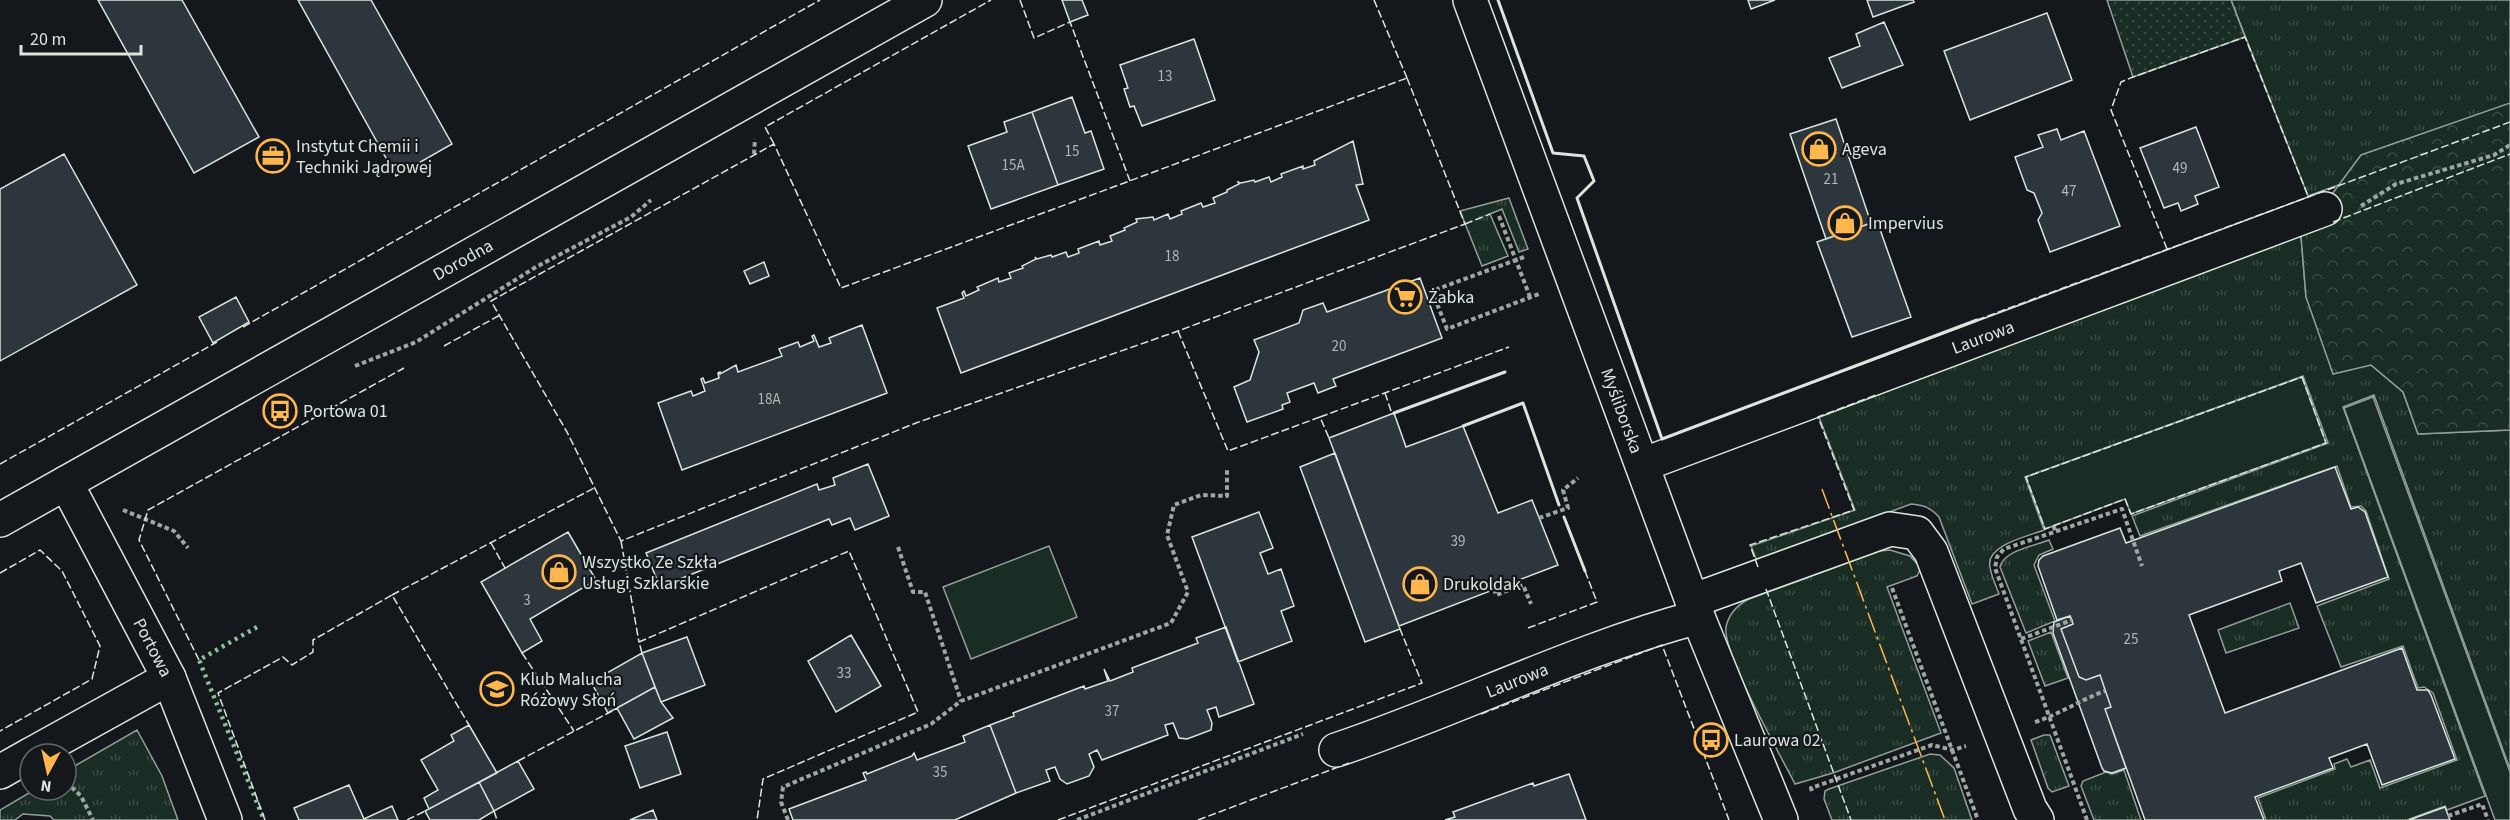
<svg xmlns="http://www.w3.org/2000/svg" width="2510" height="820" font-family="'Source Sans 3',sans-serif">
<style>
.grass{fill:url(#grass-tufts);stroke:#939e99;stroke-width:1.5}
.forest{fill:url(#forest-crowns);stroke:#939e99;stroke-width:1.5}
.park{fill:#1a2d24;stroke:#939e99;stroke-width:1.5}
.garden{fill:url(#garden-dots);stroke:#939e99;stroke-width:1.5}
.building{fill:#2c363c;stroke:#d8e6dc;stroke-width:1.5}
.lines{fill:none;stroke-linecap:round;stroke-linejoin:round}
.minor-casing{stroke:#d8e6dc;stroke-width:36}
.path{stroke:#9da8a2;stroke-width:4;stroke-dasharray:4.5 3;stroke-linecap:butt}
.minor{stroke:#14181c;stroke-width:33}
.hedge{stroke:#8ac095;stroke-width:4.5;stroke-dasharray:3 4.5;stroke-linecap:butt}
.fence{stroke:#d8e6dc;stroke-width:1.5;stroke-dasharray:8 3;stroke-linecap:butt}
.wall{stroke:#d8e6dc;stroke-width:3}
.power{stroke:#ffb74d;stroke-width:1.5;stroke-dasharray:21 4.5 3 4.5;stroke-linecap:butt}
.labels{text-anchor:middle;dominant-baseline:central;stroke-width:4.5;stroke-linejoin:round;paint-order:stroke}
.number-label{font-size:15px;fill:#adbab4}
.poi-label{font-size:18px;fill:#d8e6dc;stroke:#14181c;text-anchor:start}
.street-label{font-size:18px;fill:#d8e6dc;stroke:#14181c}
</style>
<defs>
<pattern id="grass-tufts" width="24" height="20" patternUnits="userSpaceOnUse" patternTransform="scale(1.5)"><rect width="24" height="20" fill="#1a2d24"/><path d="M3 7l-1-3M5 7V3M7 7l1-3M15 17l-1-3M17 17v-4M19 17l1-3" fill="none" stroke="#3b4b43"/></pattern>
<pattern id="forest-crowns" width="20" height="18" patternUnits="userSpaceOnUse" patternTransform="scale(1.5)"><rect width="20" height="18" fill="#1a2d24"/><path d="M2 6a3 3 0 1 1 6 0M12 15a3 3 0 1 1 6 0" fill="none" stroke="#3b4b43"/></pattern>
<pattern id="garden-dots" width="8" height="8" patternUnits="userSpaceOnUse" patternTransform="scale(1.5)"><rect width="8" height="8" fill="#1a2d24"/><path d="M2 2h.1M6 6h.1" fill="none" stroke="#3b4b43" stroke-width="1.8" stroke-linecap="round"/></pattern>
</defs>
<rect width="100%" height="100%" fill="#14181c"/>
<!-- grass -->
<path class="grass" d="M2231 0H2510V123L2308 196Z
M1509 198 1528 249 1519 252 1502 209 1490 214 1508 256 1482 266 1460 211Z
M2301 236 2306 297 2371 365 2403 392 2418 434 2510 430V769L2374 395 2343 407 2485 796 2447 810 2445 806 2407 820H2266L2258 798 2335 769 2334 764 2347 759 2351 767 2370 760 2380 788 2457 760 2433 693 2424 687 2418 688 2403 646 2341 667 2317 606 2389 579 2366 511 2361 506 2351 507 2337 466 2140 536 2132 516 2328 443 2303 376 2025 477 2044 530C2029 536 1985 545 1990 567 1991 576 1996 585 1999 594L1972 604 1939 517C1930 507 1923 505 1911 504L1757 561 1751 546 1855 510 1819 417Z
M2049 540 2053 549 2039 555 2034 565 2055 621 2026 633 2000 567C2004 550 2035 546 2049 540Z
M1890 550 1910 556 1921 568 1917 576 1887 587 1941 733 1833 773 1795 784C1781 756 1722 653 1726 627 1729 613 1737 605 1749 599L1879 551Z
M2290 603 2299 628 2226 653 2218 630Z
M2051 632 2068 678 2045 686 2028 641Z
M137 730 162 776 178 820H54L50 816 23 814 15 820H0V810L34 790H66V771Z
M2044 735H2050L2069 786 2052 792 2048 788 2031 740Z
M1930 754 1940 755 1954 768 1972 820H1832L1824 799 1825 791 1829 789Z
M2124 770 2141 820H2094L2081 786 2083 781 2106 772 2112 774Z"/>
<!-- forest -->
<path class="forest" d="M2510 103V430L2418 434 2403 392 2371 365 2333 374 2306 297 2301 236 2361 155Z"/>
<!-- park -->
<path class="park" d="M2302 377 2326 443 2131 514 2125 499 2045 529 2026 477Z
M2373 397 2510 772V820H2495L2344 408Z
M1049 546 1077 617 971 659 943 587Z"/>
<!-- garden -->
<path class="garden" d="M2107 0H2231L2245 37 2133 77Z"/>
<!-- building -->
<path class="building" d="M98 0H182L259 137 194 173Z
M298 0H371L452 144 396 176Z
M1062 0H1082L1088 15 1070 22Z
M1748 0H1775L1751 9Z
M1867 0H1913L1914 2 1873 17Z
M2047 13 2072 80 1970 120 1944 51Z
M1884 22 1903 65 1842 88 1829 58 1860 46 1856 34Z
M1194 39 1215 100 1142 126 1134 106 1130 107 1124 89 1128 88 1120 65Z
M1072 97 1085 133 1091 131 1104 169 1058 185 1032 112Z
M1032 112 1058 185 991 209 968 146 1007 132 1004 122Z
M1836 119 1871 223 1826 239 1790 134Z
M2196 127 2219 187 2195 196 2198 204 2181 211 2178 203 2164 208 2140 148Z
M2057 129 2061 140 2084 131 2120 226 2050 252 2038 220 2042 213 2034 193 2027 190 2015 157 2043 147 2038 135Z
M1353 141 1363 184 1356 185 1369 220 961 373 937 308 964 298 962 293 964 291 966 296 979 290 977 287 998 278 999 282 1011 278 1009 273 1023 268 1022 266 1036 259 1035 257 1037 259 1051 255 1052 257 1066 252 1068 257 1079 253 1078 249 1099 241 1100 245 1112 241 1110 236 1125 230 1124 228 1137 222 1136 219 1153 217 1154 220 1168 214 1170 219 1182 214 1181 211 1201 203 1203 207 1215 203 1213 198 1227 192V190L1239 184 1238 182 1241 183 1254 180 1255 182 1269 177 1271 182 1282 177 1281 174 1303 166V169L1315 165 1314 161Z
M64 154 137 285 0 361V189Z
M1877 221 1911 317 1852 337 1817 242Z
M764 262 769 276 750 284 744 271Z
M1420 278 1442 338 1333 379 1336 386 1318 393 1314 383 1287 393 1290 402 1282 405 1283 409 1247 422 1234 387 1250 380 1259 352 1254 340 1299 323 1303 310 1323 303 1327 312Z
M236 297 249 322 213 343 199 317Z
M862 325 887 393 682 470 658 403 691 391 693 396 705 391 701 379 703 378 705 383 719 378 718 373 720 372V374L736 365 738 372 782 356 779 349 798 342 800 347 814 341 812 336 814 335 819 347 831 343 829 338Z
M1394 413 1406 447 1463 426 1498 513 1532 500 1558 565 1399 626 1329 438Z
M1335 453 1400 629 1365 642 1300 467Z
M868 464 889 516 855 530 850 518 832 525 829 519 660 587 646 553 817 484 819 490 835 485 833 478Z
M2335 467 2351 509 2358 507 2365 512 2388 577 2316 603 2301 563 2279 571 2282 581 2189 615 2225 713 2402 648 2417 690H2428L2431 695 2455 759 2382 785 2367 744 2329 758 2333 768 2255 797 2264 820H2145L2105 709 2111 707 2100 675 2086 680 2079 677 2061 629 2073 624 2072 620 2070 616 2057 620 2038 566 2039 560 2043 556 2120 528 2126 543Z
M1259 512 1273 548 1260 553 1268 574 1281 569 1294 606 1281 611 1292 641 1238 662 1192 537Z
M568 532 596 580 530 619 542 641 522 653 481 582Z
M2070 616 2073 624 2061 629 2079 677 2086 680 2100 675 2111 707 2105 709 2126 768 2112 773 2104 771 2102 768 2053 633 2054 622Z
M1226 627 1254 704 1219 717 1216 707 1207 710 1212 723 1211 730 1187 739 1179 738 1173 723 1165 725 1168 735 1102 760 1097 750 1089 754 1094 767 1089 776 1067 784 1060 779 1055 767 1046 770 1050 781 1016 793 990 725 1014 716 1013 713 1084 686 1085 689 1108 681 1104 669 1110 681 1133 672 1132 668 1198 643 1196 638Z
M851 635 881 686 836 712 808 661Z
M687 637 705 685 661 702 642 653Z
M642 653 655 687 608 713 591 682Z
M655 687 661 702 673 718 634 739 617 708Z
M469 725 497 773 429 809 424 798 438 790 421 760 454 741 451 735Z
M990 725 1016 793 955 820H793L789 809 866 780 863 773 866 772 867 774 912 756 914 753 917 760 965 742 963 736Z
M667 732 681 774 640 788 625 746Z
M518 761 534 789 494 811 479 782Z
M1569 774 1586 820H1445L1455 817 1453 812 1533 783 1534 786Z
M479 782 494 811 479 820H430L425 811Z
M349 785 364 819 392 806 398 820H299L294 808Z
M2445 807 2450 820H2409Z
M653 810 657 820H630Z"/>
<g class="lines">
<defs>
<g id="minor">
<path id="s1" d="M1470 0 1698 617 1781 820"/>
<path id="s2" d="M1642 465 2325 209"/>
<path id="s3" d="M66 483 169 678 225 820"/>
<path id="s4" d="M0 520 925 0"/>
<path d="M1692 601 1890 529 1917 533 1931 552 2030 809 2037 820"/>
<path id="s5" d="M1336 750C1458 709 1574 650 1698 617"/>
<path d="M32 754 169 678"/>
<path d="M0 772 30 755"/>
</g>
</defs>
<!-- minor casing -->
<use href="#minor" class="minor-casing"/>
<!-- path -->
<path class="path" d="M754 154 755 139
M2361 206 2396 184 2494 155 2510 145
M1499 216 1530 297
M1524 257 1432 291 1447 329 1539 294
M355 366 416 342 536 267 631 217 651 200
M123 510 174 531 188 548
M1539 518 1568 508 1563 490 1578 478
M2053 526 2056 531
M898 547 913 592H925L961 701
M1892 588 1978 820
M1494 589 1496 595 1523 585 1531 604
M2021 639 2072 620
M2035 722C2060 714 2080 700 2105 691
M66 782 81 796 93 820
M1812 791 1811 788 1932 745 1953 750 1966 746
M2448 816 2482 804 2488 820
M788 820 781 802 783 787 931 724 961 701 1171 623 1188 592 1167 535 1174 505 1201 495 1227 496V469
M1077 820 1303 734
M2087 820 1995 568 1997 557 2004 549 2122 509 2142 566"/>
<!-- minor -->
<use href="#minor" class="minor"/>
<!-- hedge -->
<path class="hedge" d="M257 627 199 660 264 820"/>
<!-- fence -->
<path class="fence" d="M1020 0 1034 38 1070 22 1130 181
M1374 0 1407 78
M1407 78 1465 224 1178 331 916 423 621 541 567 432 491 301 774 144 841 288Z
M774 144 765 127 991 0
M2333 222 2510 154
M1465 224 1490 214
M2167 249 2111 110 2121 82 2133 77 2245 37 2308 196
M1977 320 2510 122
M243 327 820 0
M1178 331 1228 451 1320 417 1329 438
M444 346 500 315
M2302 377 2326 443 2131 514 2125 499 2045 529 2026 477Z
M1385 393 1392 414
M1320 417 1509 347
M0 464 217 342
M621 541 639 642
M491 543 505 568
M1758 567 1750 545 1854 510 1818 417 1876 395
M0 573 40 550 62 571 100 646 92 679 0 731
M1766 589 1851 820
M392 595 596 487
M1528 628 1597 602 1585 571
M522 653 574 731
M642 653 639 642 849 551 918 712 763 779 757 820
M199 660 139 540 148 510 404 368
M1481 714 1662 645 1729 820
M518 761 612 711
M494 811 497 820
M265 820 218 693 283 657 292 665 313 652V640L392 595 469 725
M407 820 425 811
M1058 820 1422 683 1400 629
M1198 820 1349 763"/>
<!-- wall -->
<path class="wall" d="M1498 0 1553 153 1584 156 1594 181 1577 198 1662 439 1977 320
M1394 413 1505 372
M1463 426 1523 403 1559 505
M1564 517 1585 571"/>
<!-- power -->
<path class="power" d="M1822 489 1945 820"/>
</g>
<!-- icons -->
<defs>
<symbol id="shop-ring" viewBox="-11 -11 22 22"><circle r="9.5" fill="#14181c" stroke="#ffb74d" stroke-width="1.5"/><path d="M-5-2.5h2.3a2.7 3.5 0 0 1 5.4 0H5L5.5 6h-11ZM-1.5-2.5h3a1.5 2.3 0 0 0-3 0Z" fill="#ffb74d"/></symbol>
<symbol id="office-ring" viewBox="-11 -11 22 22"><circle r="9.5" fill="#14181c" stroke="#ffb74d" stroke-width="1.5"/><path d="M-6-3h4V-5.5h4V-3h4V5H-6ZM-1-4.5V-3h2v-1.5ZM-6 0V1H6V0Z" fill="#ffb74d"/></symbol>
<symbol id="supermarket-ring" viewBox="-11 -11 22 22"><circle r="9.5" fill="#14181c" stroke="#ffb74d" stroke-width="1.5"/><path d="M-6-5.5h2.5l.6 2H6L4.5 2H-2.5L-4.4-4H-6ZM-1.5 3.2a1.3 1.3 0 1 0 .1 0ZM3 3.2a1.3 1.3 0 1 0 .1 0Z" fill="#ffb74d"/></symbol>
<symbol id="bus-ring" viewBox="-11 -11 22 22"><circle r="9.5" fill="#14181c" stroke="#ffb74d" stroke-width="1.5"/><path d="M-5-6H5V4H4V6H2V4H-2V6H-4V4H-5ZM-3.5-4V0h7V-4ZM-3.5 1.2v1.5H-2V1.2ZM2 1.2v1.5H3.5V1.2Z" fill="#ffb74d"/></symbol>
<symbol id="school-ring" viewBox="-11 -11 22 22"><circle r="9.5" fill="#14181c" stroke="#ffb74d" stroke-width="1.5"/><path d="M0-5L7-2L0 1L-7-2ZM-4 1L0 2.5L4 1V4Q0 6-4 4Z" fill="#ffb74d"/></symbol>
</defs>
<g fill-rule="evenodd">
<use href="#shop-ring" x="1800" y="130" width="38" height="38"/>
<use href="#office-ring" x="254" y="137" width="38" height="38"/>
<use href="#shop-ring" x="1826" y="204" width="38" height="38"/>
<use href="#supermarket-ring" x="1386" y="278" width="38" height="38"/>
<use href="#bus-ring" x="261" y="392" width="38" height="38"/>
<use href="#shop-ring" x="540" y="553" width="38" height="38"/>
<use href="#shop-ring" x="1401" y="565" width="38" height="38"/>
<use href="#school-ring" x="478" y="670" width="38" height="38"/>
<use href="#bus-ring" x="1692" y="721" width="38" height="38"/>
</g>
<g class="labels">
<!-- number labels -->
<g class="number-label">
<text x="1165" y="76">13</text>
<text x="1072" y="151">15</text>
<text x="1013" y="165">15A</text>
<text x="2180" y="168">49</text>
<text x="1831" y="179">21</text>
<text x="2069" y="191">47</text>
<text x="1172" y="256">18</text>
<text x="1339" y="346">20</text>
<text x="769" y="399">18A</text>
<text x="1458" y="541">39</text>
<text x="527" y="600">3</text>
<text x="2131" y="639">25</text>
<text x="844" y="673">33</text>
<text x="1112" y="711">37</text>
<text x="940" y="772">35</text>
</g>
<!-- poi labels -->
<g class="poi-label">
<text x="296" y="146">Instytut Chemii i<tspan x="296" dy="21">Techniki Jądrowej</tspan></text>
<text x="1842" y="149">Ageva</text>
<text x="1868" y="223">Impervius</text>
<text x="1428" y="297">Żabka</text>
<text x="303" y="411">Portowa 01</text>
<text x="582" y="562">Wszystko Ze Szkła<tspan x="582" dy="21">Usługi Szklarskie</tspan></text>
<text x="1443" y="584">Drukoldak</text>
<text x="520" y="679">Klub Malucha<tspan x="520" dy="21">Różowy Słoń</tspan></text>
<text x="1734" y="740">Laurowa 02</text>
</g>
<!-- street labels -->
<g class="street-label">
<text stroke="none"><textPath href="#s4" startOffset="531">Dorodna</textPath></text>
<text stroke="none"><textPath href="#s2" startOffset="364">Laurowa</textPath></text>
<text stroke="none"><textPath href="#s1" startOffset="438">Myśliborska</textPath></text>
<text stroke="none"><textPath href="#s3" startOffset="186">Portowa</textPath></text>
<text stroke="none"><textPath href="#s5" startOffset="194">Laurowa</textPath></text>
</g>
</g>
<!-- north arrow -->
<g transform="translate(48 772) rotate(188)"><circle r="28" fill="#14181c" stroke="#626a69" stroke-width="1.5"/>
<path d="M0-4.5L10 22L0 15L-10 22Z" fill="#ffb74d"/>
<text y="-9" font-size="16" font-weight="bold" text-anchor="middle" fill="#d8e6dc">N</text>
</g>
<!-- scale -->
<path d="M21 45v9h120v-9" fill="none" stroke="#d8e6dc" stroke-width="3"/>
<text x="30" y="45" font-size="18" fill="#d8e6dc" stroke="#14181c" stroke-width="4.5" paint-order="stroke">20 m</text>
</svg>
